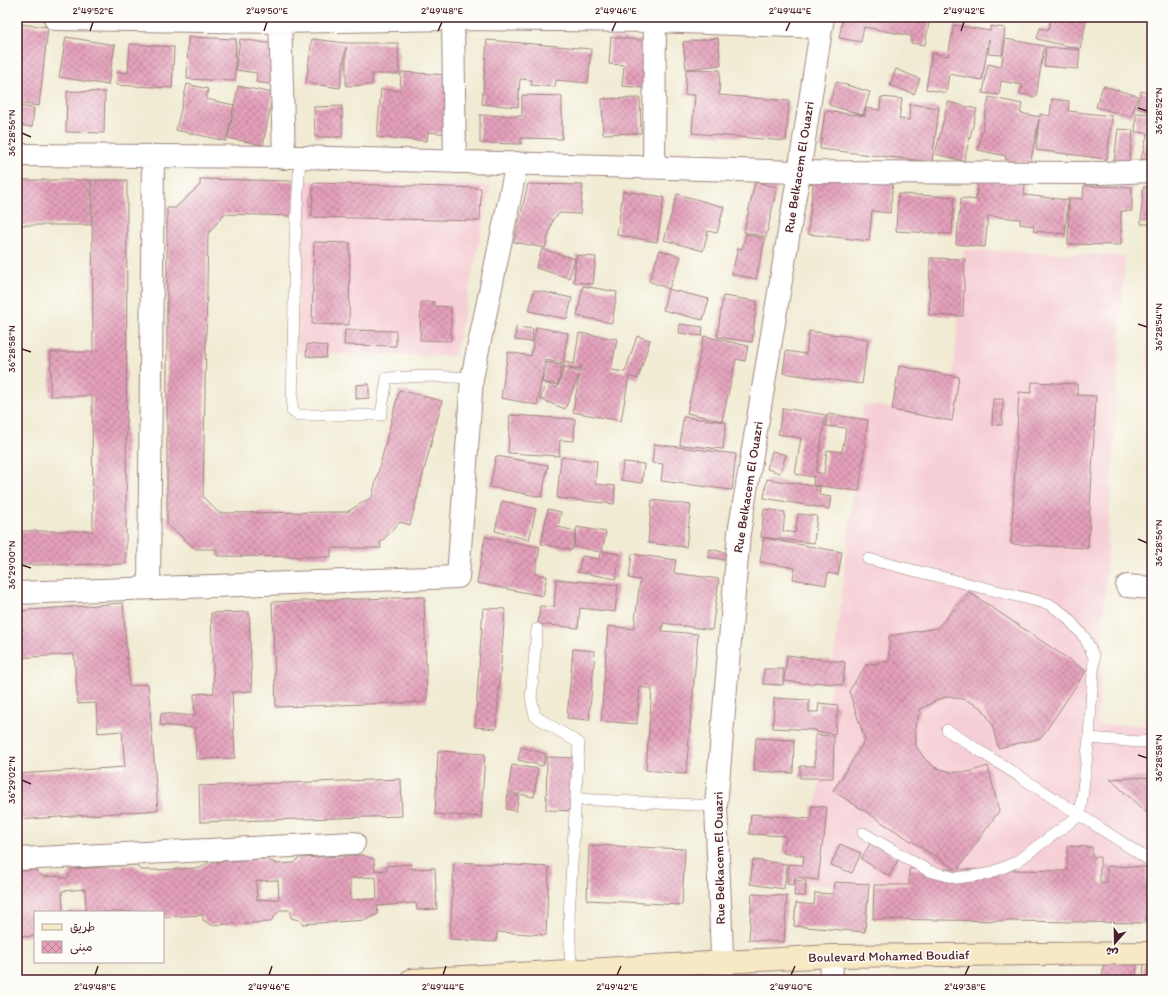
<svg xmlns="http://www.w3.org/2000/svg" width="1169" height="997" font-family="Itim,'Playpen Sans Arabic',sans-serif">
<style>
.built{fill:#f6cfd6}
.building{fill:url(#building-cross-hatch);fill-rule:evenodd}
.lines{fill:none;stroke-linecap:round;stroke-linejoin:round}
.service-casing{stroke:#9e857f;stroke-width:12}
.minor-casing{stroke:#9e857f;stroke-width:24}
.tertiary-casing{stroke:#9e857f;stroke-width:24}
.secondary-casing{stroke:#9e857f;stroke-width:24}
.service{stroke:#fff;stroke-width:11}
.minor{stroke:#fff;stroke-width:22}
.tertiary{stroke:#fff;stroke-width:22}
.secondary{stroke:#f7e9c3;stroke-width:22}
.ticks{fill:none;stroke:#4a1f2b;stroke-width:1.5}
.labels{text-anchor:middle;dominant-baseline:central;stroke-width:3.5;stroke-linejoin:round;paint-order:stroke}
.street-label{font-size:13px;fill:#4a1f2b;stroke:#fdfcf7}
.neatline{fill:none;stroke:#4a1f2b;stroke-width:1.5}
.ticks-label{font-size:10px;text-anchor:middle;fill:#4a1f2b}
</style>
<defs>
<pattern id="building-cross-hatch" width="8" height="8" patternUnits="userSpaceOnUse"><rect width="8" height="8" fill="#e4a0bb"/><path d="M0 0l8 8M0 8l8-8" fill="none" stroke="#bb8298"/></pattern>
</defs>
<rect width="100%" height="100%" fill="#fdfcf7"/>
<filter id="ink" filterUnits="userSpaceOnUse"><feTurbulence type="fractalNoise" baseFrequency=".025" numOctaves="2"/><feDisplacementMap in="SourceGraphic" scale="8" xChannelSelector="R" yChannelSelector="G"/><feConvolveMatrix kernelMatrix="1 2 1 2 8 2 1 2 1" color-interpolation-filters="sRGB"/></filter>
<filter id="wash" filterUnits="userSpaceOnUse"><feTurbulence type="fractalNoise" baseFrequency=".012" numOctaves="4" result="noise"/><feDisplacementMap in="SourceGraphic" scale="16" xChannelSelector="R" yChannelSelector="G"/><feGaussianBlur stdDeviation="0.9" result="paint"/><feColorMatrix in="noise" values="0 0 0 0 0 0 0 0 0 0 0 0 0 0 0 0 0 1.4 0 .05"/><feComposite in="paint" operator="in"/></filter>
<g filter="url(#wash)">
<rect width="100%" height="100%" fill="#f1ebd3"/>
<!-- built -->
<path class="built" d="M301 181 491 186 455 356 297 353Z
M964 250 1125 256 1097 725H1152V876L989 882 807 885 847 547 863 404 950 415Z"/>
<g id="blocks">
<!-- building -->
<path class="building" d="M843 17H930L925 45 911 43 912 36 864 27 861 42 839 38Z
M1052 17H1087L1080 49 1037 39 1040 28 1048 30Z
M18 24 48 27 39 106 17 103Z
M954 25 990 31 991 26 1005 28 1002 55 988 54 989 39 982 80 949 74 946 93 926 89 932 53 948 56Z
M66 37 115 45 108 85 59 77Z
M188 37 236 39 235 81 187 79Z
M611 37 648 41 644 88 622 86 624 65 609 64Z
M718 38 721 65 687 69 720 70 719 95 789 101 786 141 692 133 695 95H685L686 69 683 42Z
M240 39 280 45 274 85 256 82 257 73 236 70Z
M312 39 346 43H398L399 74H372V85L346 86V47L340 88 306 83Z
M1006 39 1044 46 1036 97 1020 94 1022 85 1001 81 999 95 983 93 988 64 1001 67Z
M487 40 591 49 588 83 556 80 555 87 531 85 532 80 520 79 518 107 482 104Z
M130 44 174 47 172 88 116 85 117 72 128 73Z
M1046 47 1080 50 1078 69 1044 66Z
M896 69 920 79 914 94 890 85Z
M401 72 463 76 459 135 428 132 427 141 377 137 381 89 400 91Z
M836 82 870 92 863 115 829 105Z
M187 84 208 89 206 99 234 105 226 141 176 130Z
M238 86 273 93 263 145 228 138Z
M1103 86 1138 96 1132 117 1096 107Z
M67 91 105 92 104 133 66 132Z
M1141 91 1152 94V112L1137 108Z
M522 95 562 96V139L521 138V144L480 143V115L522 116Z
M881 97 902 99 899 119 909 120 910 104 939 108 932 162 820 149 825 111 866 116 865 115 866 108 880 110Z
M989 97 1022 104 1020 113 1040 117V114L1050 116 1052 99 1069 101 1068 111 1112 116 1107 159 1036 150 1039 119 1030 165 1005 159 1006 156 978 150Z
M640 98 641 133 603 134 602 99Z
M948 102 977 109 964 161 935 154Z
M17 106 34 108 32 127 17 125Z
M342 106V137H315L314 107Z
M1136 113 1151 114 1150 126 1152 127V162L1141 159 1148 133 1135 132Z
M1118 129 1133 130 1129 164 1114 162Z
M814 173 893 181 890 213 872 211 869 241 808 234Z
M200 179 295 181 294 216 224 214 208 234 203 497 219 513 347 512 372 497 399 390 442 401 410 525 400 522 380 543 381 548H331V557L217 556V549H196L167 524V208H175L200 185Z
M978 179 1025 184 1024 195 1068 200 1065 234 1033 231 1034 226 1020 224V219L988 216 985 247 956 244 961 198 976 200Z
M17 180H91V225H17Z
M92 180H127L126 564 17 565V531H93L92 396H50L51 352H93Z
M755 182 777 187 766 237 744 232Z
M313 183 481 188 480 221 312 217Z
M528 184 583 185 580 214 560 213 553 219 545 248 514 242Z
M1084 186 1132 187V211H1121V245L1068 244 1069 198 1083 199Z
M1143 187 1152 188V224H1141Z
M623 191 664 197 657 242 617 235Z
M677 194 724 207 717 233 708 231 703 251 664 240Z
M898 194 954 197 952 234 896 231Z
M746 234 765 239 756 279 732 274 738 248 742 249Z
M314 242 350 243 349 325 312 324Z
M542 249 575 259 569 278 536 268Z
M660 250 681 257 669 289 649 281Z
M576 255 596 257 593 284 574 282Z
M930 258 965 259 963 316 929 315Z
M583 286 617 292 612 323 577 316Z
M668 289 709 299 703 320 663 310Z
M534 290 572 298 567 319 529 311Z
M723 296 757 301 752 342 717 337Z
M421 302H434V306L451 307V341L420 340Z
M680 324 703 327 702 336 679 333Z
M516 327 533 329 532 342 515 340Z
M536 327 568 333 563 363 545 360 537 405 501 398 508 352 531 356Z
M345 330 396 331V346L344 345Z
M809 331 868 339 862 384 783 373 786 351 806 354Z
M579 333 617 339 611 370 625 372 637 336 650 340 638 379 629 376 621 421 573 412 579 375 565 409 540 399 546 383 557 388 565 367 580 373 581 365 579 370 564 367V362L574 364Z
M704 336 748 346 745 361 736 359 722 421 687 413Z
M307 344 327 346 326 358 306 356Z
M547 362 562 365 558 385 542 382Z
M899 366 959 377 952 421 892 410Z
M1032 382 1077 384V395L1096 396 1088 548 1011 544 1019 392 1031 393Z
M369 384V398L356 399V385Z
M993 399H1003L1002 425H992Z
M783 408 826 415 816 472 824 474 827 450 842 452 846 428 826 426 828 414 868 420 859 491 813 485 814 477 795 474 801 438 778 434Z
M510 415 575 419 574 441 560 440 559 456 508 453Z
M683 417 726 422 723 449 680 445Z
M654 444 736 454 732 490 661 481 663 464 652 463Z
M772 451 786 455 780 473 767 469Z
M496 456 548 465 542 497 490 487Z
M561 457 597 461 595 484 615 486 614 504 557 498Z
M623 462 644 464 642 483 621 480Z
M767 479 820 487 819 495 831 497 829 509 764 498Z
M652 500 691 505 686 547 648 543Z
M502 501 536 509 529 540 495 531Z
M548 509 561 512 558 527 576 531 572 550 541 544Z
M764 509 785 512 783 531 795 533 798 514 817 516 814 543 761 537Z
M577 527 606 532 602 551 620 554 616 579 578 572 582 556 599 559 600 552 574 546Z
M485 537 540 547 535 574 547 576 543 596 477 583Z
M764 538 842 552 838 575 828 573 826 585 793 579 795 568 760 562Z
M710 549 727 553 726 560 708 557Z
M632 554 676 560 674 573 719 579 712 630 663 623 662 631 698 634 686 774 646 770 652 689 640 687 637 724 601 721 608 626 634 629 640 580 629 578Z
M556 579 618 585 615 612 580 608 578 628 538 624 540 606 554 607Z
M969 592 1086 671 1041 738 998 748 992 724 982 708 966 700 949 696 937 700 921 709 915 726 916 746 925 759 934 767 951 772H969L988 766 999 811 958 869 1067 871V846L1092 847V857H1100V883H1107V866L1146 867V923L873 919 874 885H909V869H955L833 791 865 740 849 691 866 665 889 661V636L937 628Z
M424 597 427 702 276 707 272 602Z
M123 603 129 686 148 684 158 810 17 820V774L125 767 122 731 98 733 96 703 78 704 74 654 17 658V611Z
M483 608 505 609 496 729 475 727Z
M249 612 252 691 232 692 235 758 196 759 195 728 160 725 161 713 195 716 194 694 214 693 211 613Z
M573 649 595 651 589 720 567 718Z
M787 655 845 662 843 685 814 682 813 684 784 681Z
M764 669H783V685L763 684Z
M774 698 809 700V712H818L819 703 838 705 835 734 816 732V730L773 728Z
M815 735 834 736 833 778H800V766H815Z
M756 738 794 740 793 773 754 771Z
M521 747 546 754 543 766 518 760Z
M438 751 485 754 481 817 435 814Z
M547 757 576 758 575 811 546 810Z
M512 765 538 769 534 797 508 792Z
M1152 777V818L1110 779Z
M401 779 402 816 200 822 199 786Z
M508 794 519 796 516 811 506 809Z
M812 806 827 807 824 839H823L818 880 795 877 794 885 787 884 789 864 803 865 804 856 783 853 786 836 749 834 751 814 811 819Z
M871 842 899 858 889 876 861 859Z
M840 844 861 853 852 873 831 865Z
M589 845 685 849 682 905 587 900Z
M362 855 374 859 375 871 387 870 386 866 411 864 412 869 435 868 437 909 417 910 416 903 377 906 378 914 366 920 302 924 299 920 291 918V910H280L270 922 211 925 203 920V915L163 917V912H68V911L86 910 85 889 62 891 63 912H35V936L17 937V871L36 870 43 877 61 876V878H67L73 869 134 865 142 870H157L200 868 209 862 266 859 277 864 294 863 299 858ZM376 877 377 899 351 900 350 878ZM278 880 279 899 257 900 256 881Z
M753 860 787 864 784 889 750 884Z
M454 862 549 867 546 935 497 932 496 942 450 939Z
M795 880 806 881 805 896H794Z
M834 882 869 884 865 932 794 926 796 903 814 905 815 893 833 894Z
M752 894 787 896 784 942 749 940Z
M1144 959H1152V980H1143Z
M1104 960 1137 963 1136 980H1102Z"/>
</g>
</g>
<g filter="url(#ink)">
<use href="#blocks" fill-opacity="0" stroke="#9e857f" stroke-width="1"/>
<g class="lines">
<defs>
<path id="service" d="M300 157 295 243 292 411 298 415H381L387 378 430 376 472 378
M537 629 531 698 535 716 579 743 569 916 571 972
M947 730 1080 815 1152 862
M1089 738 1139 742 1152 741
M576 799 716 806
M863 833 929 871 956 878 988 874 1016 862 1080 815 1089 738 1094 657 1085 638 1065 615 1049 604 868 559"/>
<path id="minor" d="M280 17 284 158
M453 17 455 162
M55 19 280 22 453 19 655 21 821 27
M17 155 300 157 799 172 1102 173 1152 171
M654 167 655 17
M1127 586 1152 588
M149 588 153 156
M17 593 458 577 472 378 517 163
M17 859 354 843
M831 956 832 980"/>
<path id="tertiary" d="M723 980 716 806 739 533 799 172 823 17"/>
<path id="secondary" d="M411 980 831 956 1152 953"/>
</defs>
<!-- service casing -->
<use href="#service" class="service-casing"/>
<!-- minor casing -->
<use href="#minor" class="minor-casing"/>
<!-- tertiary casing -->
<use href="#tertiary" class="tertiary-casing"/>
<!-- secondary casing -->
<use href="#secondary" class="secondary-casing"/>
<!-- service -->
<use href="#service" class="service"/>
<!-- minor -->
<use href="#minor" class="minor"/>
<!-- tertiary -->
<use href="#tertiary" class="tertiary"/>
<!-- secondary -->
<use href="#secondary" class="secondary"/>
</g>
</g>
<!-- ticks -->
<path class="ticks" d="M90 31 93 22M264 31 267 22M438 31 442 22M612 31 616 22M786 31 790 22M961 31 964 22M1138 108 1147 111M22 133 31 137M1138 324 1147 327M22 349 31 352M1138 539 1147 543M22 565 31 568M1138 755 1147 758M22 780 31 784M95 975 98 966M269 975 272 966M443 975 446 966M617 975 621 966M791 975 795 966M965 975 969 966"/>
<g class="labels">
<!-- street labels -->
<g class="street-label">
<text transform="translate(799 167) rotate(-81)">Rue Belkacem El Ouazri</text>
<text transform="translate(748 487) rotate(-81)">Rue Belkacem El Ouazri</text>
<text transform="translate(719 858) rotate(-91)">Rue Belkacem El Ouazri</text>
<text transform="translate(889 956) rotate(-1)">Boulevard Mohamed Boudiaf</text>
</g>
</g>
<!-- margin -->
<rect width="1169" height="997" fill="none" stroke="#fdfcf7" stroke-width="44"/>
<!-- legend -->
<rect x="34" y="911" width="130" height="52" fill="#fdfcf7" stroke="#b5a4a5"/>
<rect x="42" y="924" width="20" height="6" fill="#f7e9c3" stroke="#b5a4a5"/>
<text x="70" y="931" font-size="12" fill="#4a1f2b">طريق</text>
<rect x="42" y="941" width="20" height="12" fill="url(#building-cross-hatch)" stroke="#b5a4a5"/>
<text x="70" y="951" font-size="12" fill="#4a1f2b">مبنى</text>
<!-- north arrow -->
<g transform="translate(1115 943) rotate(200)" stroke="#fdfcf7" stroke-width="3" paint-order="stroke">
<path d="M0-3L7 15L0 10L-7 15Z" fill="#4a1f2b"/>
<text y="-6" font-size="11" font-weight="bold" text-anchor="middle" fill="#4a1f2b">ش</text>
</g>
<rect x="22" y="22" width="1125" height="953" class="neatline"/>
<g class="ticks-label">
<text x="93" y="14">2°49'52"E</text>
<text x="267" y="14">2°49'50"E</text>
<text x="442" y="14">2°49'48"E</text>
<text x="616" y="14">2°49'46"E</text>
<text x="790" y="14">2°49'44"E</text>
<text x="964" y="14">2°49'42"E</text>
<text transform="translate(1158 111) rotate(-90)" y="4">36°28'52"N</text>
<text transform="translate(11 133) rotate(-90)" y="4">36°28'56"N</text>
<text transform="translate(1158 327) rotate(-90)" y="4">36°28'54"N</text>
<text transform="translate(11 349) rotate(-90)" y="4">36°28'58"N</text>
<text transform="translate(1158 543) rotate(-90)" y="4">36°28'56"N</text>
<text transform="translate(11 565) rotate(-90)" y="4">36°29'00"N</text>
<text transform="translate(1158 758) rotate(-90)" y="4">36°28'58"N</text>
<text transform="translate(11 780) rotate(-90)" y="4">36°29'02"N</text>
<text x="95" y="990">2°49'48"E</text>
<text x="269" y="990">2°49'46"E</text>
<text x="443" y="990">2°49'44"E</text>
<text x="617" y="990">2°49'42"E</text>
<text x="791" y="990">2°49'40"E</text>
<text x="965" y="990">2°49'38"E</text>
</g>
</svg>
